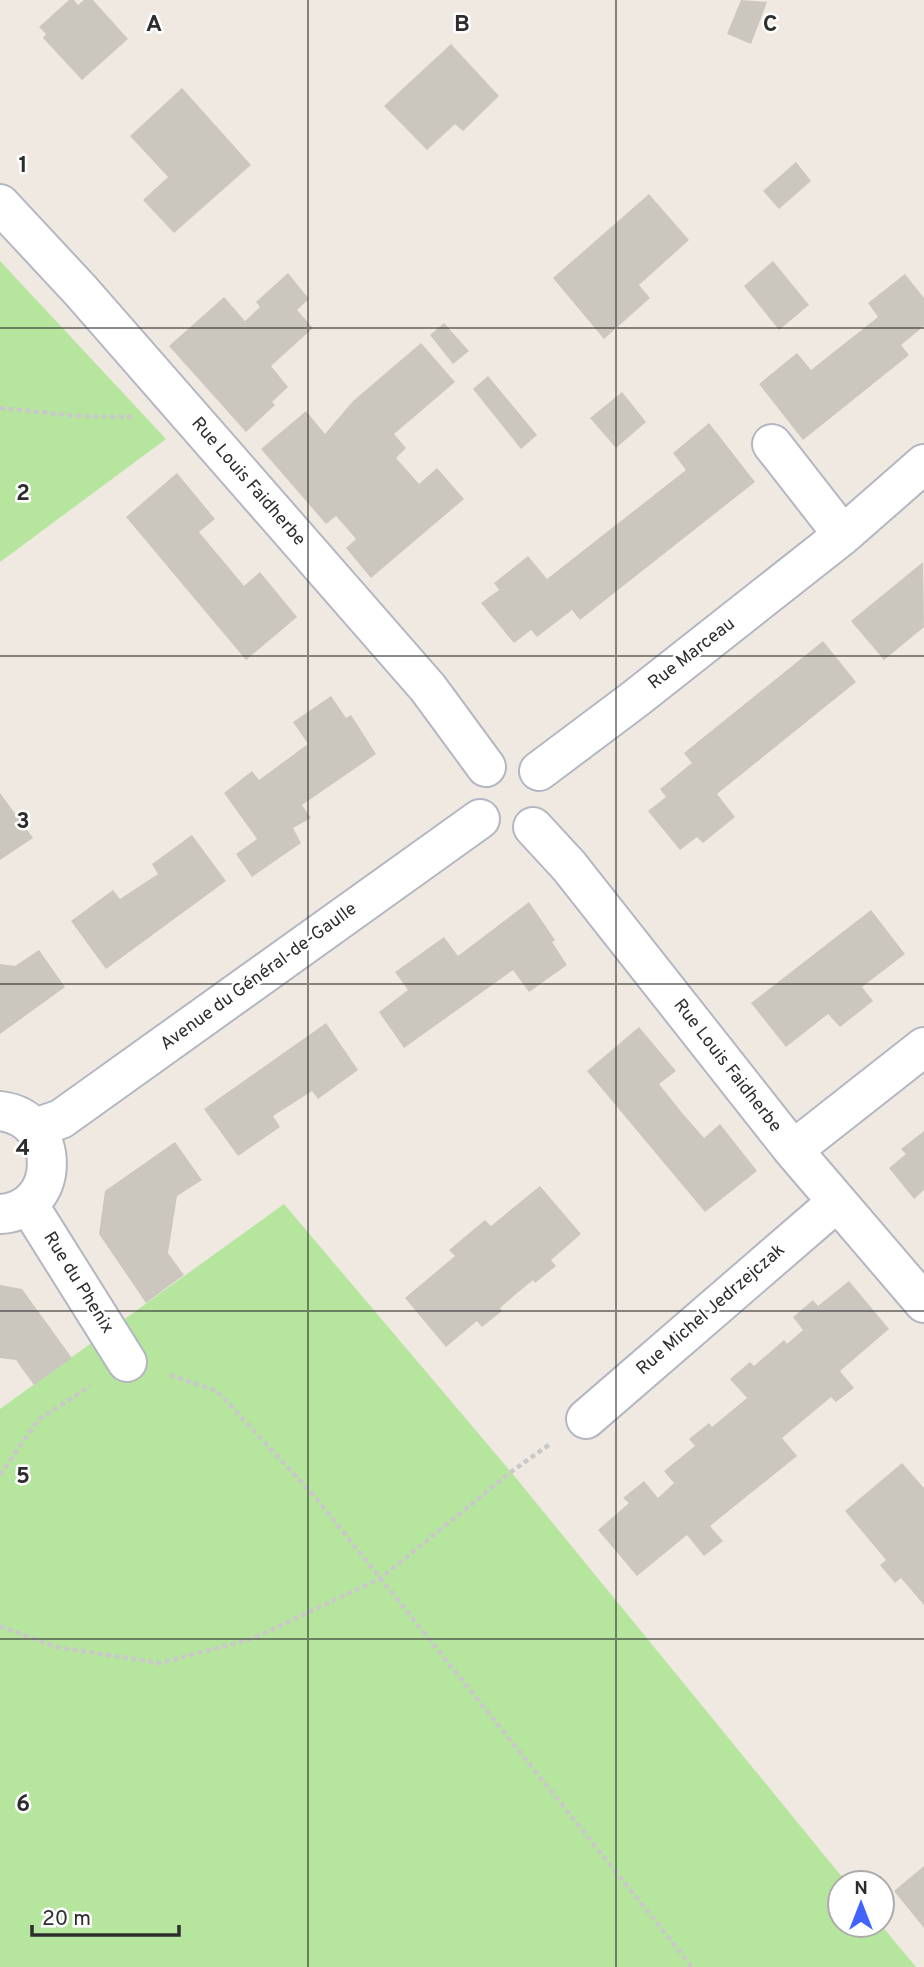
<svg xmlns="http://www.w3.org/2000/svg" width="924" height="1967" font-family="Overpass,sans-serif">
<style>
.green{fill:#b6e59e}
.building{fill:#cbc7bf}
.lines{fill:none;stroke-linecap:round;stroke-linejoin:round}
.minor-casing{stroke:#b4b7c1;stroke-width:42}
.path{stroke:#c9c9c9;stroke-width:4.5;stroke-dasharray:5 3.5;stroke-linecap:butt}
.minor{stroke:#fff;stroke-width:38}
.grid{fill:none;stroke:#2e2e2e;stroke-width:2;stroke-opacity:0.55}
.labels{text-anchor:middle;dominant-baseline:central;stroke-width:5;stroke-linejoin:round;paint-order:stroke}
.street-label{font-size:18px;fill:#2e2e2e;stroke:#fff}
.grid-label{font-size:23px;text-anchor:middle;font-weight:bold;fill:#2e2e2e;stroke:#fff;stroke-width:5;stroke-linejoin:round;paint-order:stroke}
</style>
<rect width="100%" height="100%" fill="#efe9e1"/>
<!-- green -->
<path class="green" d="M0 261 166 439 0 562Z
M284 1204 511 1472 847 1883H840V1925H881L916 1967H0V1409Z"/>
<!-- building -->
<path class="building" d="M69 0H74L78 5 84 0H93L128 39 82 80 43 38 46 34 39 27Z
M741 0 767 2 751 44 727 34Z
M451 44 499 96 463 131 455 124 427 150 384 106Z
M182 88 251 165 174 233 143 200 168 177 130 136Z
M796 162 811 181 779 209 763 191Z
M649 194 689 240 639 285 650 298 604 339 553 278Z
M773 261 809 305 779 330 744 286Z
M288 273 309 299 297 310 313 328 271 366 288 387 272 402 275 405 246 432 169 346 224 297 245 321 260 307 256 302Z
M905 274 924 298V326L901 345 909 355 803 440 759 384 797 353 811 370 878 317 868 303Z
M444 323 469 351 453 364 430 335Z
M421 343 455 382 394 434 406 448 396 458 419 484 437 468 464 499 371 578 346 548 356 539 336 516 326 524 261 449 306 411 325 434 353 401Z
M488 376 537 435 521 449 473 389Z
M622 392 646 422 616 448 590 418Z
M709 423 755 482 580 620 572 610 537 637 531 630 514 643 481 603 499 590 494 583 528 556 547 579 686 470 673 453Z
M177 473 215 519 199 532 244 586 260 572 297 617 246 660 126 517Z
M923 562 924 627 884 660 851 621Z
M823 641 856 682 717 794 735 817 703 843 697 837 680 850 648 811 666 797 660 789 692 763 684 753Z
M331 696 346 718 351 715 376 754 302 805 311 818 293 828 301 843 252 877 236 854 257 839 224 793 252 771 259 780 308 744 293 722Z
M0 793 33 838 0 860Z
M192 835 226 881 106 969 71 921 113 890 120 899 158 874 152 864Z
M529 902 555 940 552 942 567 965 529 992 513 970 404 1048 379 1012 408 990 395 972 444 937 458 956Z
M871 910 905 954 862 987 873 1001 840 1027 828 1014 786 1047 751 1003Z
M39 950 65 987 0 1034V964L15 966Z
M326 1023 358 1070 318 1099 312 1091 273 1116 280 1127 238 1156 204 1109Z
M639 1027 676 1071 659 1084 683 1114 704 1138 720 1124 757 1171 705 1212 587 1071Z
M924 1131V1190L914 1199 889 1168 906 1154 901 1149Z
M175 1142 202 1180 177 1196 168 1253 184 1275 146 1303 99 1234 105 1191Z
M540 1186 581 1234 551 1260 556 1266 535 1283 533 1280 516 1294 500 1308 502 1311 482 1327 477 1321 446 1347 405 1298 455 1256 449 1250 485 1220 491 1226Z
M849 1281 889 1329 840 1371 854 1388 836 1402 831 1397 782 1438 797 1456 710 1526 723 1541 704 1556 687 1535 637 1576 598 1530 629 1503 623 1498 644 1481 658 1498 674 1483 664 1471 695 1446 689 1439 709 1423 712 1427 747 1398 730 1379 750 1362 754 1366 784 1340 787 1344 803 1330 793 1317 813 1300 818 1306Z
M0 1285 22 1289 72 1358 34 1385 16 1360 0 1358Z
M902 1463 924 1488V1605L901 1578 895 1583 880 1565 886 1560 845 1511Z
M924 1866V1928L894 1891Z"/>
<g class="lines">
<defs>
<path id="minor" d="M0 204 81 291 428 688 486 767
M772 444 843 535
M539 771 635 699 843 535 924 464
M533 827 569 866 793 1150 924 1303
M0 1111C63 1118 62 1211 0 1214
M35 1128 61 1119 480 819
M793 1150 924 1047
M28 1204 127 1362
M586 1419 837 1202"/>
</defs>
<!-- minor casing -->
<use href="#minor" class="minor-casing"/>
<!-- path -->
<path class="path" d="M0 408 78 416 132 417
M170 1375 217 1391 316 1498 692 1967
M0 1475 38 1420 90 1386
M0 1626 56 1647 160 1663 252 1639 381 1578 511 1472 550 1444"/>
<!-- minor -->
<use href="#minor" class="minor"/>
</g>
<!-- grid -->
<path class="grid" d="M308 0V1967M616 0V1967M0 328H924M0 656H924M0 984H924M0 1311H924M0 1639H924"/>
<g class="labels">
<!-- street labels -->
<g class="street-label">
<text transform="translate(248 482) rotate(49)">Rue Louis Faidherbe</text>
<text transform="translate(692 654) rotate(-38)">Rue Marceau</text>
<text transform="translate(259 977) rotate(-36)">Avenue du Général-de-Gaulle</text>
<text transform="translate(727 1066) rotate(52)">Rue Louis Faidherbe</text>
<text transform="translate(78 1283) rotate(58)">Rue du Phenix</text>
<text transform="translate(711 1310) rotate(-41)">Rue Michel Jedrzejczak</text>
</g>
</g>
<g class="grid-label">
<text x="154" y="31">A</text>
<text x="462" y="31">B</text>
<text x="770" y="31">C</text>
<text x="23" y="172">1</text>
<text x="23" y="500">2</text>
<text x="23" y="828">3</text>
<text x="23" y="1155">4</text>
<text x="23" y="1483">5</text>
<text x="23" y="1811">6</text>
</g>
<!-- north arrow -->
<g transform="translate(861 1904)"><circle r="33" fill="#ffffff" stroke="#ababab" stroke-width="2"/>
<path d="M0-5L12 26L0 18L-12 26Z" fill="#4264fb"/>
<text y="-10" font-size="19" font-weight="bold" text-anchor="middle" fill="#2e2e2e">N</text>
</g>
<!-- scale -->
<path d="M32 1925v10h147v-10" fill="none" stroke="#2e2e2e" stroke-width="3.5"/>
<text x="42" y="1925" font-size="21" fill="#2e2e2e" stroke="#ffffff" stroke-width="5" paint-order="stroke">20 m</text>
</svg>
